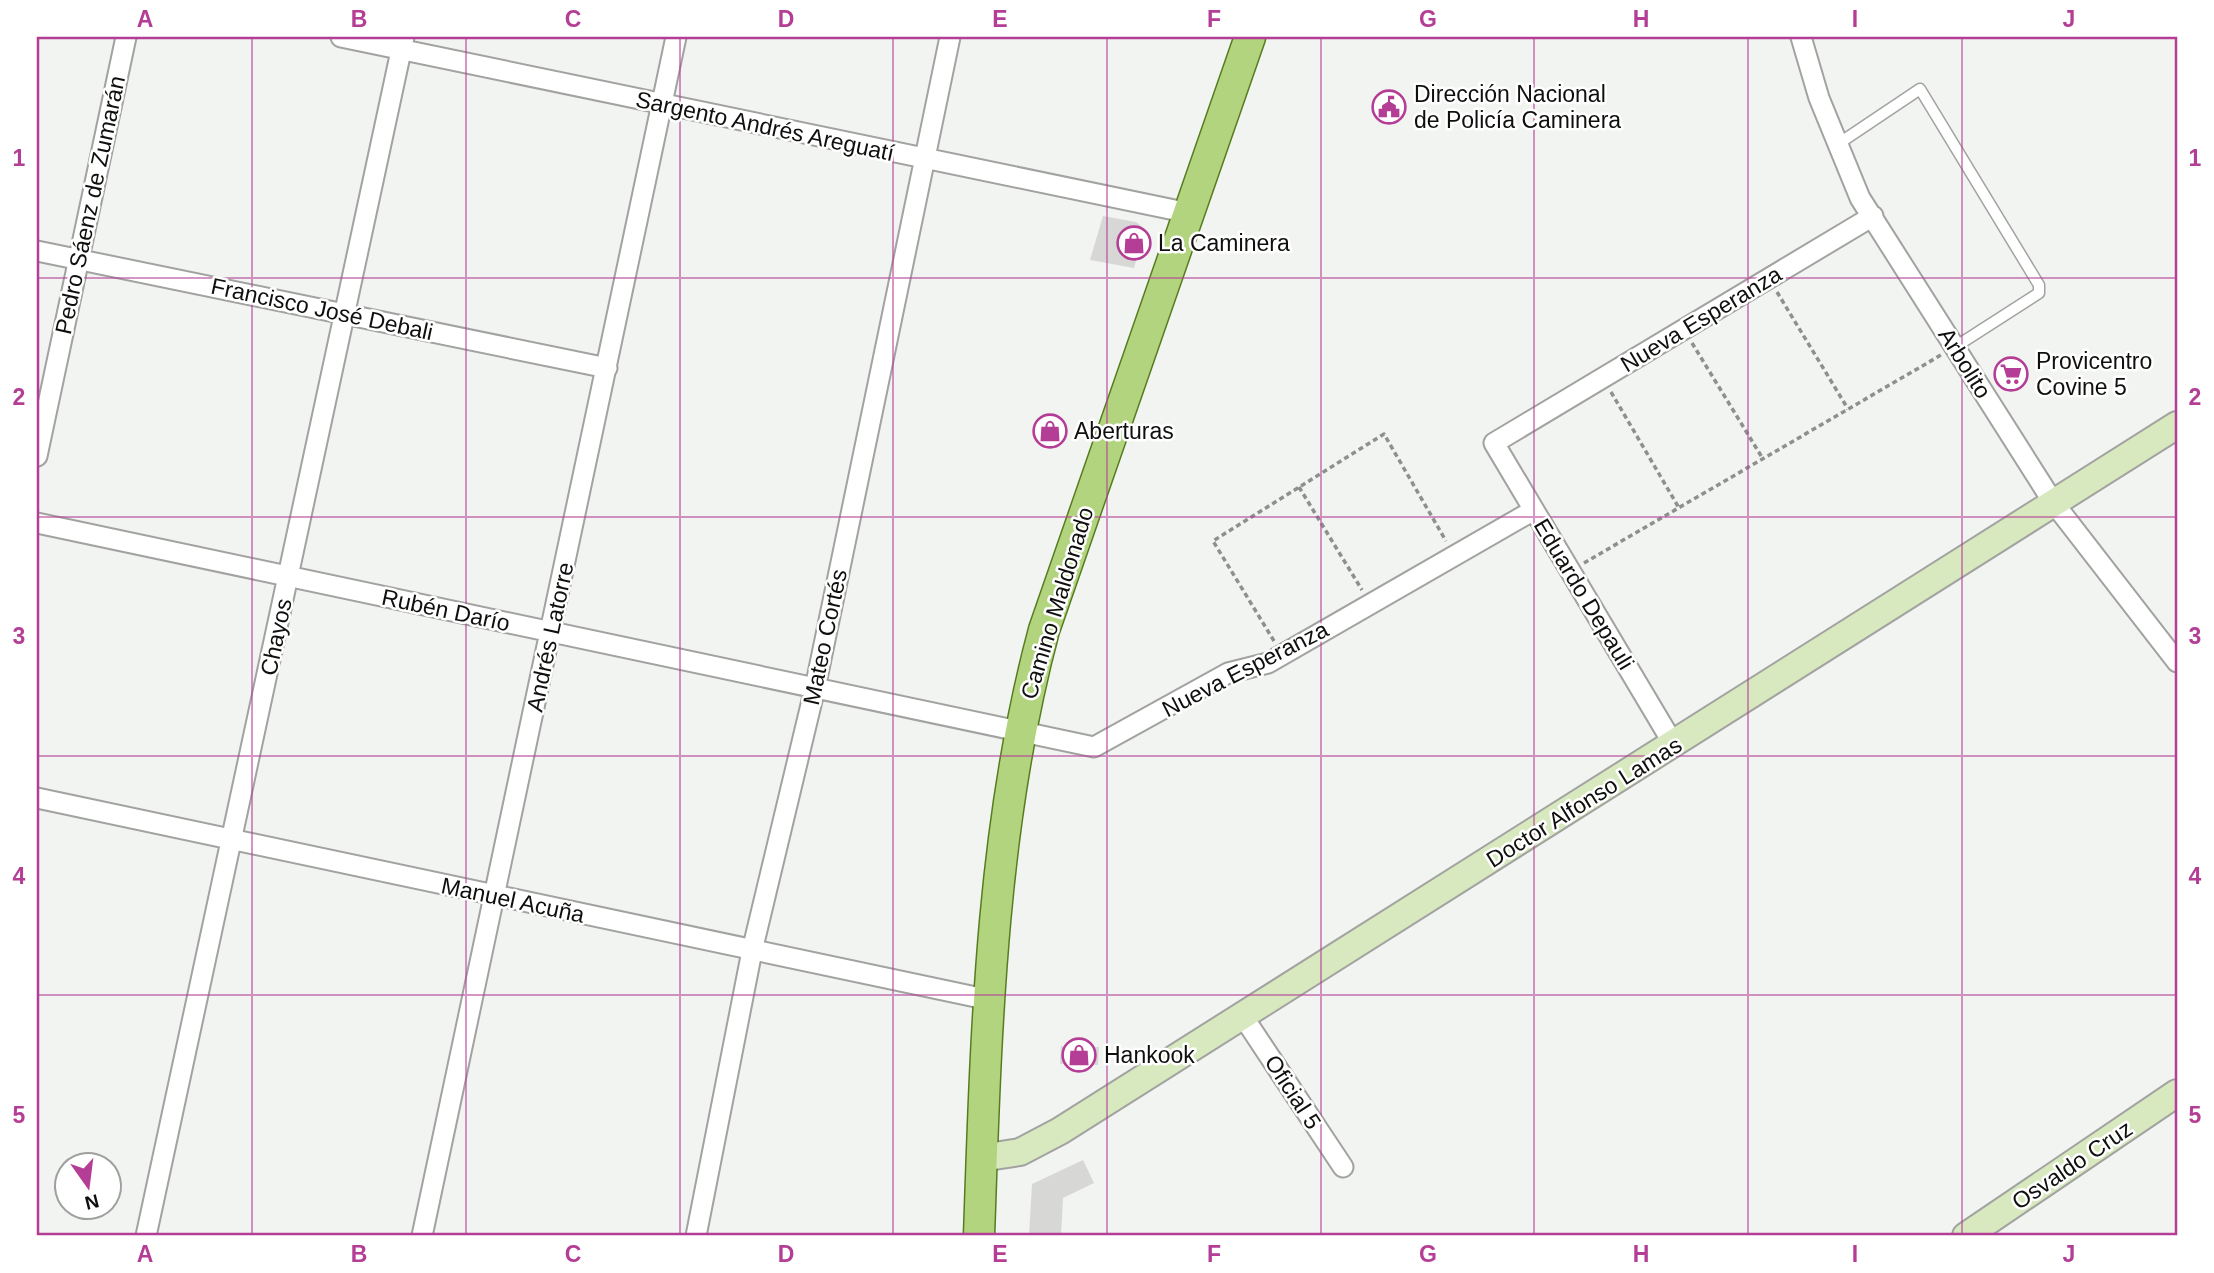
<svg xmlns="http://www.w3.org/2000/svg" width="2214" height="1273" font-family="Arial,sans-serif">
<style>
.building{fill:#d7d8d5}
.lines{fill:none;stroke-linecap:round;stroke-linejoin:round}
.lane-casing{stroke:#a2a3a0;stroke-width:13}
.street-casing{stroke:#a2a3a0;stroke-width:23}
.secondary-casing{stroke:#a2a3a0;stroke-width:30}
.primary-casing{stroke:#577c20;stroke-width:33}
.path{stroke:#8f908e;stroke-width:3.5;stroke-dasharray:5 3.5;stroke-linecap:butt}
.lane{stroke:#fff;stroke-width:10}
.street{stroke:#fff;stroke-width:19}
.secondary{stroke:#d8e9bf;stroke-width:26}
.primary{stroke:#b2d47f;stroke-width:30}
.grid{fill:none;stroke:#b43e95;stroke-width:2;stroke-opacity:0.55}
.labels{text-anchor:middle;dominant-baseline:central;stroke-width:5;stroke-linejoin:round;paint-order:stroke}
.poi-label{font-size:23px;fill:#0f0f0e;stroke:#fff;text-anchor:start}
.street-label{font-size:23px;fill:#0f0f0e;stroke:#fff}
.neatline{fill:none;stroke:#b43e95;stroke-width:2.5}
.grid-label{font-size:23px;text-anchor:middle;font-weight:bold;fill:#b43e95}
</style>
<rect width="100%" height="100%" fill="#f2f4f1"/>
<!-- building -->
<path class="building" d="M1103 216 1136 222 1145 229 1134 268 1090 260Z
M1039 418 1066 428 1061 444 1033 435Z
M1061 1046 1099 1047 1098 1065 1060 1064Z
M1083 1160 1094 1183 1063 1198 1061 1236H1029L1032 1184Z"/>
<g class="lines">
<defs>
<path id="lane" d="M1838 144 1920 89 2039 285V293L1955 347"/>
<path id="street" d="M341 37 1189 213
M1801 37 1819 98 1860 198 2053 502 2177 662
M37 251 607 368
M37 456 126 37
M37 523 1094 747 1228 673 1268 663 1534 510
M1674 745 1494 443 1873 216
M37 798 990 1000
M1244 1018 1343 1167
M146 1236 404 37
M422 1236 676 37
M696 1236 752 951 815 688 950 37"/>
<path id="secondary" d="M981 1158 1020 1152 1060 1131 2177 425
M1966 1236 2177 1093"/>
<path id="primary" d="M979 1236C986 1033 991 827 1044 630L1250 37"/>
</defs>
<!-- lane casing -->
<use href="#lane" class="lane-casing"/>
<!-- street casing -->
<use href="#street" class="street-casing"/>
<!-- secondary casing -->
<use href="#secondary" class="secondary-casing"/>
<!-- primary casing -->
<use href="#primary" class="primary-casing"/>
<!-- path -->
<path class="path" d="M1777 292 1848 409
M1692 343 1763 459
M1611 392 1679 508
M1299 487 1362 590
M1584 563 1941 355
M1274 641 1213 541 1384 434 1446 541"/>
<!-- lane -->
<use href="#lane" class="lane"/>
<!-- street -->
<use href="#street" class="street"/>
<!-- secondary -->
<use href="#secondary" class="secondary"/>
<!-- primary -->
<use href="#primary" class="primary"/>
</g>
<!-- grid -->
<path class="grid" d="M252 37V1236M466 37V1236M680 37V1236M893 37V1236M1107 37V1236M1321 37V1236M1534 37V1236M1748 37V1236M1962 37V1236M37 278H2177M37 517H2177M37 756H2177M37 995H2177"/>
<!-- icons -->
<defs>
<symbol id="civic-ring" viewBox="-11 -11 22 22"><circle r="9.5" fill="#fff" stroke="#b43e95" stroke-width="1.5"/><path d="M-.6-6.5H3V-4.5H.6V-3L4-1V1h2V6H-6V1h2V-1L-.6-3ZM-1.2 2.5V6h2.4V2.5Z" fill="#b43e95"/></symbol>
<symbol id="shop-ring" viewBox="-11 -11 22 22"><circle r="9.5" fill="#fff" stroke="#b43e95" stroke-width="1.5"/><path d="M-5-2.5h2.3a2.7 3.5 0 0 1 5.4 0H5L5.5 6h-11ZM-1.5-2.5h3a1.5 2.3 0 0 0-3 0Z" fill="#b43e95"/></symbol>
<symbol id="supermarket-ring" viewBox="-11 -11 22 22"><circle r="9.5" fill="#fff" stroke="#b43e95" stroke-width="1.5"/><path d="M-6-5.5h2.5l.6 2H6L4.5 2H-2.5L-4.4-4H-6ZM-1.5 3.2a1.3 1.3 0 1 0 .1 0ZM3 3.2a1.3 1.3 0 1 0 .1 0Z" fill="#b43e95"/></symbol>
</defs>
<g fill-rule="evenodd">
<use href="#civic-ring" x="1370" y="88" width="38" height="38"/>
<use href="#shop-ring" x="1115" y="224" width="38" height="38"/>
<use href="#supermarket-ring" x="1992" y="355" width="38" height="38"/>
<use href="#shop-ring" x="1031" y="412" width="38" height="38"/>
<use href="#shop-ring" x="1060" y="1036" width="38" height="38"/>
</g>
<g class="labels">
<!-- poi labels -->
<g class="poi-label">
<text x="1414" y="94">Dirección Nacional<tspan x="1414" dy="26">de Policía Caminera</tspan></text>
<text x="1158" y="243">La Caminera</text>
<text x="2036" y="361">Provicentro<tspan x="2036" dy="26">Covine 5</tspan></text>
<text x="1074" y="431">Aberturas</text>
<text x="1104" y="1055">Hankook</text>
</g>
<!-- street labels -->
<g class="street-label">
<text transform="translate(765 126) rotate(12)">Sargento Andrés Areguatí</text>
<text transform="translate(90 205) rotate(-78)">Pedro Sáenz de Zumarán</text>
<text transform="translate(322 309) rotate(12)">Francisco José Debali</text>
<text transform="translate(1701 319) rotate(-31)">Nueva Esperanza</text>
<text transform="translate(1965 363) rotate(58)">Arbolito</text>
<text transform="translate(1584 594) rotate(59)">Eduardo Depauli</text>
<text transform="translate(1057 603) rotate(-73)">Camino Maldonado</text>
<text transform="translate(446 610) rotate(12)">Rubén Darío</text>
<text transform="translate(276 637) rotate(-78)">Chayos</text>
<text transform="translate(550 637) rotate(-78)">Andrés Latorre</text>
<text transform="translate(825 637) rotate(-78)">Mateo Cortés</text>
<text transform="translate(1245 669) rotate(-27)">Nueva Esperanza</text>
<text transform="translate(1584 802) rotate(-32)">Doctor Alfonso Lamas</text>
<text transform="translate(513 900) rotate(12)">Manuel Acuña</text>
<text transform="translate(1293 1092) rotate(57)">Oficial 5</text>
<text transform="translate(2072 1165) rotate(-34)">Osvaldo Cruz</text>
</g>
</g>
<!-- border -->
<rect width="2214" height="1273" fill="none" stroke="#ffffff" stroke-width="77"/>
<!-- north arrow -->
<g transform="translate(88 1186) rotate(166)"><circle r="33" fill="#ffffff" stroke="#9f9f9f" stroke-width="2"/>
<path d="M0-5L12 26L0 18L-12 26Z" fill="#b43e95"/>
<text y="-10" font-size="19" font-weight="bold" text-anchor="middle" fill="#0f0f0e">N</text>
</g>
<rect x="38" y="38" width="2138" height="1196" class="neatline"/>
<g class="grid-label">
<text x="145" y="27">A</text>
<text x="359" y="27">B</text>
<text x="573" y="27">C</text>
<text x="786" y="27">D</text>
<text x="1000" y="27">E</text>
<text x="1214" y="27">F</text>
<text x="1428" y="27">G</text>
<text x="1641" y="27">H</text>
<text x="1855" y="27">I</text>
<text x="2069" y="27">J</text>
<text x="19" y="166">1</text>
<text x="2195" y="166">1</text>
<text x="19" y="405">2</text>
<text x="2195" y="405">2</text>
<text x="19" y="644">3</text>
<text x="2195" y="644">3</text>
<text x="19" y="884">4</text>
<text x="2195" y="884">4</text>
<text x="19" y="1123">5</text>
<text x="2195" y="1123">5</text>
<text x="145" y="1262">A</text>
<text x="359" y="1262">B</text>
<text x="573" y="1262">C</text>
<text x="786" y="1262">D</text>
<text x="1000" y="1262">E</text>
<text x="1214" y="1262">F</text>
<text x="1428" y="1262">G</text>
<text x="1641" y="1262">H</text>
<text x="1855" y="1262">I</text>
<text x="2069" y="1262">J</text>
</g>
</svg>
